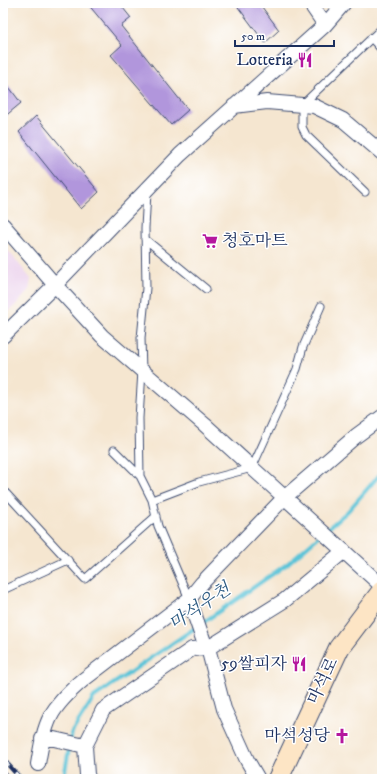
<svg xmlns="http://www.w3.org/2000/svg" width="385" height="782" font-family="'IM FELL DW Pica','Noto Serif KR',serif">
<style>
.built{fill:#ebd1ec}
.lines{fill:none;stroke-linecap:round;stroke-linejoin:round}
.stream{stroke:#5cc4d8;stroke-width:4}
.building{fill:#b196dc}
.lane-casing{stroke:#3c4a6f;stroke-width:9}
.street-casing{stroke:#3c4a6f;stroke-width:16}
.secondary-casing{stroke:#3c4a6f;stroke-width:22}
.lane{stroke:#fff;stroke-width:7}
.street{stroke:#fff;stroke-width:14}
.secondary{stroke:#fde5c5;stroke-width:20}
.rail-casing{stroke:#1b2f5e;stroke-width:4.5}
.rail{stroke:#fff;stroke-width:3;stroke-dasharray:9;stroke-linecap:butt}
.labels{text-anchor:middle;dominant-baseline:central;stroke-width:3;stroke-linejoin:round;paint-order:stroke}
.poi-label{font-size:17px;fill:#1b2f5e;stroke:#fff;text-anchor:end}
.street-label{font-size:17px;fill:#1b2f5e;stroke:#fff}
.water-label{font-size:18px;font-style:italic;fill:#2e5c83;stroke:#fff}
</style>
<rect width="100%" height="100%" fill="#fff"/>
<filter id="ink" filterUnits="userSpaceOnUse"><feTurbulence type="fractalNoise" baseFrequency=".025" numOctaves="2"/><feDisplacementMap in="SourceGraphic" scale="8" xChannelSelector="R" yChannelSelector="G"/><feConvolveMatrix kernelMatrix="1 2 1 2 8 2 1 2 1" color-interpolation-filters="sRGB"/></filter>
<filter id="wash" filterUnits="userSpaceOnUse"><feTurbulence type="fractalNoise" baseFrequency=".012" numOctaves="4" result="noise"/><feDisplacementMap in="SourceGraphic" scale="16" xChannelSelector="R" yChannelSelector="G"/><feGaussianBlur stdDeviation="0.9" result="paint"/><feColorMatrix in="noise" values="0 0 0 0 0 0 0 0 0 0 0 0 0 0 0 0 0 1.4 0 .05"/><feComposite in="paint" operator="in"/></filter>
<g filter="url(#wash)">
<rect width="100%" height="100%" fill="#f5e6d0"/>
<!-- built -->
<path class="built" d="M3 244 31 279 29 291 3 318Z"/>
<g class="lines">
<!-- stream -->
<path class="stream" d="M201 624 287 564 348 511 382 472
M65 779 64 777 72 732 94 697 195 628"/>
</g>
<g id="blocks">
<!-- building -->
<path class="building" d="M87 3H119L131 18 121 26 188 110 171 125 111 55 122 45Z
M235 3H259L279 30 265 43Z
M3 79 21 103 3 118Z
M36 116 99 192 81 209 19 132Z"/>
</g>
</g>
<g filter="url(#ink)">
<use href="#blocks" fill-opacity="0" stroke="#3c4a6f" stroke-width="1"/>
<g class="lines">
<defs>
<path id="lane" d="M371 38 382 50
M365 192 306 135 302 127V105L382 28
M145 239 206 289
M114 450 140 476 152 500 158 526 189 599
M140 476 139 418 142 371 141 338 146 288 145 228 147 192
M3 490 85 579 156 516
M152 500 199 482 252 468 297 369 303 347 321 306
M3 590 68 560"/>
<path id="street" d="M310 3 325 25
M234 106 267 102 314 106 343 120 382 153
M3 225 55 285 102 336 205 425 382 586
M3 336 55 285 180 155 325 25 344 3
M189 599 204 642 208 648 224 709 247 760 258 779
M42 739H54L85 746
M38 764C45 721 49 709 83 680L189 599 202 583 284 498 356 436 382 417
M89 779 87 775 85 746 103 710 192 649 208 648 285 600 344 551"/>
<path id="secondary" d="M278 779 339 648 382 591"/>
</defs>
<!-- lane casing -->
<use href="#lane" class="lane-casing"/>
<!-- street casing -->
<use href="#street" class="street-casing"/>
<!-- secondary casing -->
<use href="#secondary" class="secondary-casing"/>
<!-- lane -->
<use href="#lane" class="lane"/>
<!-- street -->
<use href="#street" class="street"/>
<!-- secondary -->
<use href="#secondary" class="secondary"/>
<defs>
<path id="rail" d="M3 759 21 779
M3 772 9 779"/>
</defs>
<!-- rail casing -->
<use href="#rail" class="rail-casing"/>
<!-- rail -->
<use href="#rail" class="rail"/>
</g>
</g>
<!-- icons -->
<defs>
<symbol id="restaurant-bare" viewBox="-9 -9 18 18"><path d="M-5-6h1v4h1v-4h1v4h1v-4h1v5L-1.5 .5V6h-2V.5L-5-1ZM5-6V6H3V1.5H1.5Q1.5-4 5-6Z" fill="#b5179e" stroke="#fff" stroke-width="2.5" paint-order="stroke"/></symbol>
<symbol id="supermarket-bare" viewBox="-9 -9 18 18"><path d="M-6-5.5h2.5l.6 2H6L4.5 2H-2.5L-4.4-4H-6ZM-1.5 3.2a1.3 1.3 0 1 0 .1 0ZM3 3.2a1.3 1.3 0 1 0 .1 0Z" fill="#b5179e" stroke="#fff" stroke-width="2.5" paint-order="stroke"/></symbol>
<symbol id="church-bare" viewBox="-9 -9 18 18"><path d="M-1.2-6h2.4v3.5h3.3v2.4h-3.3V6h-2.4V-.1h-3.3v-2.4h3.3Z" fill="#b5179e" stroke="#fff" stroke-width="2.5" paint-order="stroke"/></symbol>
</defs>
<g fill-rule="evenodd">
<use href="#restaurant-bare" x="294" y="49" width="22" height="22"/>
<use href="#supermarket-bare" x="199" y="230" width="22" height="22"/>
<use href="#restaurant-bare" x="288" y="653" width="22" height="22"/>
<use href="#church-bare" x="331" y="725" width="22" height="22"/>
</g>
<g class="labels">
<!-- poi labels -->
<g class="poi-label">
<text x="293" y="60">Lotteria</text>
<text x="222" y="241" text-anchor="start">청호마트</text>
<text x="287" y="664">59쌀피자</text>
<text x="330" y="736">마석성당</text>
</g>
<!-- street labels -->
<g class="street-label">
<text transform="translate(323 681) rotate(-65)">마석로</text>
</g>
<!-- water labels -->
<g class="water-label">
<text transform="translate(200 607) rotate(-34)">마석우천</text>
</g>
</g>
<!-- margin -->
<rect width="385" height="782" fill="none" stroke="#fff" stroke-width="16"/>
<!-- scale -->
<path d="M235 40v6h99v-6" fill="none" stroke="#1b2f5e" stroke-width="2"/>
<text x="241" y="40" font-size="12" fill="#1b2f5e" stroke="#ffffff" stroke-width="3" paint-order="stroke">50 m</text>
</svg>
